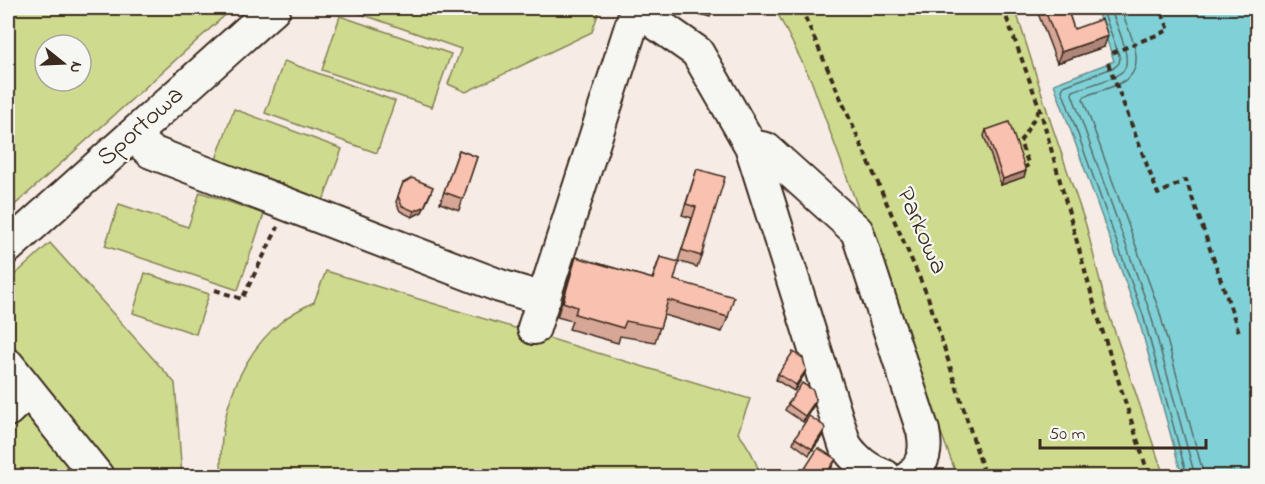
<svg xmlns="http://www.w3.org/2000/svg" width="1265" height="484" font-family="'Indie Flower',sans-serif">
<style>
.green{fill:#cedb8e;stroke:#848256;stroke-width:1.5;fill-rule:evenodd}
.water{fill:#7fd1d7;stroke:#648e8d;stroke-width:1.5}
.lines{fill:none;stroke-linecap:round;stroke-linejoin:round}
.shore{stroke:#566d68;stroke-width:1.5}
.minor-casing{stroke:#3b2a1e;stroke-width:36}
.path{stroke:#3b2a1e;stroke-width:4;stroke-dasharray:6 4.5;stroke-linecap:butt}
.minor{stroke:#f6f6f2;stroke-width:32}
.wall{fill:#d6a696;stroke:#3b2a1e;stroke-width:1.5}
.shaded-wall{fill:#ae877a;stroke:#3b2a1e;stroke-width:1.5}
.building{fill:#f9c1af;stroke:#3b2a1e;stroke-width:1.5}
.labels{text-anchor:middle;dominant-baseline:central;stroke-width:4.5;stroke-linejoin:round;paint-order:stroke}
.street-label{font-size:26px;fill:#3b2a1e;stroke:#f6f6f2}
</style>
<rect width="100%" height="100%" fill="#f7ebe5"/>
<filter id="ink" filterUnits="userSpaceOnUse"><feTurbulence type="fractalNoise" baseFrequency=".0167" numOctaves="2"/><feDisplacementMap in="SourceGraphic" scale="12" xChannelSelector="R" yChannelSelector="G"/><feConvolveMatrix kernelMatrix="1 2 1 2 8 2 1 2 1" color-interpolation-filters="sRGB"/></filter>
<g filter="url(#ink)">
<!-- green -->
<path class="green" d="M8 8H233L8 211ZM45 45H81V81H45Z
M344 8H600L592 32 466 92 448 84 461 49Z
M775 8H1015L1051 123 1086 225 1107 309 1164 476H957L811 80Z
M340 16 451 54 432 107 322 70Z
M284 61 395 101 377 153 265 113Z
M234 109 342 149 323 201 215 162Z
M200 192 264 214 238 290 105 246 119 204 188 227Z
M50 243 175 383 182 476H8V281Z
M326 271 750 399 738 433C749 446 756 460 760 476H222C216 420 238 357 282 321 292 313 304 307 314 302Z
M145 273 209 294 196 334 133 313Z"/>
<!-- water -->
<path class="water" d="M1096 8H1257V476H1182L1138 317 1054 84 1114 61Z"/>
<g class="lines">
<!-- shore -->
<path class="shore" d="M1102 8 1120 58 1119 63 1115 67 1064 86 1062 90 1143 315 1187 476
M1110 8C1115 21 1134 60 1123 71 1113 80 1086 86 1073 91L1072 94 1150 312 1195 476
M1120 8C1127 27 1150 66 1124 81 1113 88 1098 91 1085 96L1083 99 1159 310 1204 476"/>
<defs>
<path id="minor" d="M637 10 697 52 751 146 845 445C856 461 868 470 885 476
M133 135 151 152 500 286 544 299
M751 146 766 149 857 231 923 431C927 450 924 462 911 476
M8 247 274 8
M534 328 637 8
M8 365 97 476
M8 410 28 391"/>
</defs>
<!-- minor casing -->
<use href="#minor" class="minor-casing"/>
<!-- path -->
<path class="path" d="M801 8 928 297 985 476
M1003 8 1040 109 1097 314 1149 476
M1112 53 1169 30 1160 8
M1108 63 1158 194 1186 180 1239 332
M1023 168 1029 165 1020 142 1039 110
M215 290 242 299 278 227"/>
<!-- minor -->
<use href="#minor" class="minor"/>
</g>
<!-- wall -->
<path class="wall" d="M682 8H713L710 17Z
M1036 8H1067L1074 29 1104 47 1057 63Z
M986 130 1024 177 1001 185 984 136Z
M459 150 477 157 459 210 440 203Z
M697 169 701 256 697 267 678 261 692 218 682 215Z
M403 183 431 193 422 212 412 217 400 211 396 202Z
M576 257 652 279 660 257 674 280 728 317 722 332 664 315 655 342 620 336 618 343 569 329 572 321 557 317Z
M806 370 804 375 794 391 776 380 778 374Z
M788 404 814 405 803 422 785 410Z
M823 435 809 455 793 443 795 438Z
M833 465 826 477H803L802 475 804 470Z"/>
<!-- shaded-wall -->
<path class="shaded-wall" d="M1108 36 1104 47 1057 63 1061 52Z
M1026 171 1024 177 1001 185 1003 179Z
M433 187 422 212 412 217 414 211Z
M806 370 804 375 794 391 796 385Z
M816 400 814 405 803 422 805 416Z
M825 429 823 435 809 455 812 449Z
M836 459 833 465 826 477H824Z"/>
<!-- building -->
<path class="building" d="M1044 8H1067L1074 29 1102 19 1108 36 1061 52Z
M1009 122 1026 171 1003 179 986 130Z
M459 150 477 157 463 199 444 192Z
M697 169 725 177 701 256 682 250 696 207 686 204Z
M412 178 433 187 424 207 414 211 402 206 398 196 403 183Z
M576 257 653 279 660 257 679 262 674 280 734 297 728 317 668 300 660 328 626 321 623 328 575 314 577 307 563 302Z
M793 352 803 358 806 370 796 385 778 374Z
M802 383 813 390 816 400 805 416 788 404Z
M809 416 824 426 825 429 812 449 795 438Z
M818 448 836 459 824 477H814L804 470Z"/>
</g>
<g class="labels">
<!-- street labels -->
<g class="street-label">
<text transform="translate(141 127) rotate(-42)">Sportowa</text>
<text transform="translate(921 231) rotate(66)">Parkowa</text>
</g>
</g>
<!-- margin -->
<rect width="1265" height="484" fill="none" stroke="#f6f6f2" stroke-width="30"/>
<rect x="15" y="15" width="1235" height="454" fill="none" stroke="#3b2a1e" stroke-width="2" filter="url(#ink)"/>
<!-- north arrow -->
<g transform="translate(63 63) rotate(108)"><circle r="28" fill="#f6f6f2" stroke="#aba49d" stroke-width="1.5"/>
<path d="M0-4.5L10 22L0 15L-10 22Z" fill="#3b2a1e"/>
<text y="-9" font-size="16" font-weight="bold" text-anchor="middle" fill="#3b2a1e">N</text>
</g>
<!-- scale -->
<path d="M1040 439v9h166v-9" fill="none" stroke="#3b2a1e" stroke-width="3"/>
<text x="1049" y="439" font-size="18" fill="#3b2a1e" stroke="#f6f6f2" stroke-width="4.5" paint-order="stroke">50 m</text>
</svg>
